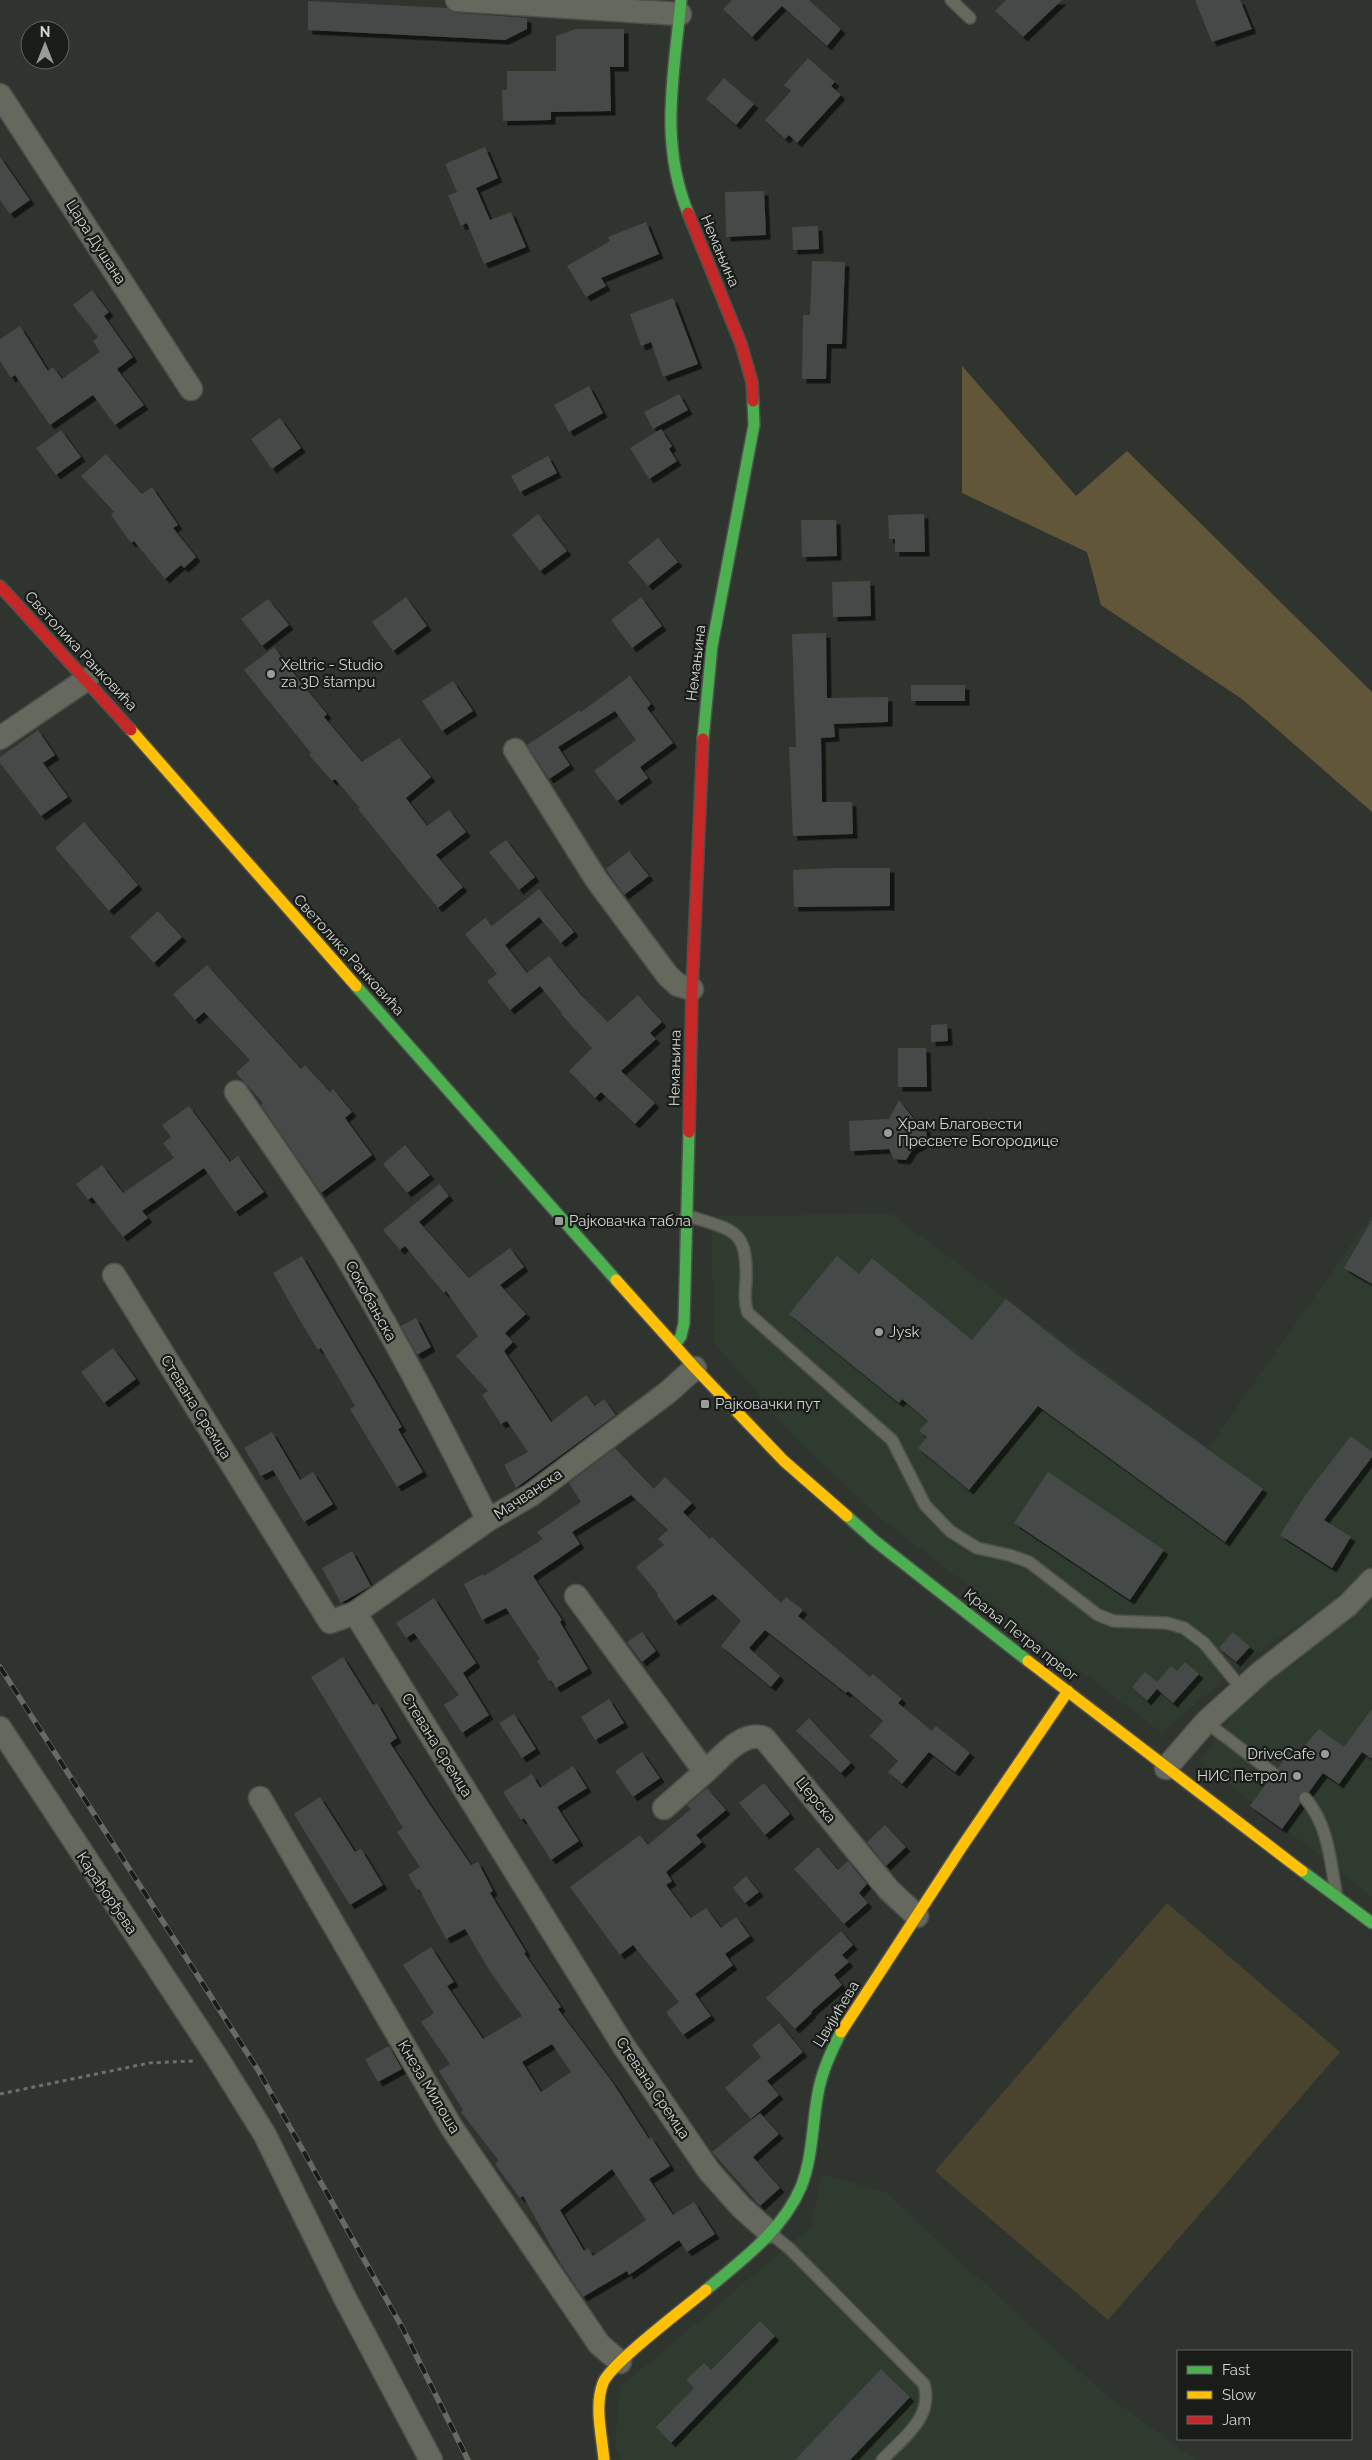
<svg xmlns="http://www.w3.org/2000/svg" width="1372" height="2460" font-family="Raleway,sans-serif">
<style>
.built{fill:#303b30}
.green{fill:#4a442f}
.forest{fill:#615738}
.building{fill:#454a47;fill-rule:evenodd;filter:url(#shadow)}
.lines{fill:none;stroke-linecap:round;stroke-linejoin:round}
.lane-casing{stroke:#4d504d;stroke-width:14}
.street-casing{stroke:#4d504d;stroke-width:25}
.fast-casing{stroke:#4d504d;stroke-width:14}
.slow-casing{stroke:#4d504d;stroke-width:14}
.jam-casing{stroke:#4d504d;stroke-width:14}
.path{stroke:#6d7068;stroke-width:3;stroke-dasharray:4 4;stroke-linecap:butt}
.lane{stroke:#65685c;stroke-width:11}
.street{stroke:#65685c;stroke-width:22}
.fast{stroke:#4caf50;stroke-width:11}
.slow{stroke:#ffc107;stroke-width:11}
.jam{stroke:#c62828;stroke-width:11}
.rail-casing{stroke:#666a62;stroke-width:5.5}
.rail{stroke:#191c18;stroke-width:4;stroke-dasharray:11;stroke-linecap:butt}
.poi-dot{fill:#989d98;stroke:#191c18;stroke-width:2}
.labels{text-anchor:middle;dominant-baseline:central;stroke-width:4.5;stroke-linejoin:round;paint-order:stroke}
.street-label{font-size:15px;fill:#d1d6d1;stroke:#191c18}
.poi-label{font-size:15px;fill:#d1d6d1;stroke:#191c18;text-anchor:start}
</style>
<defs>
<filter id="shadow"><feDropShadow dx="4.5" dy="4.5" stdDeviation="0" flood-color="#0009"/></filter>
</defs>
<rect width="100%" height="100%" fill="#2f342f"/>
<!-- built -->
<path class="built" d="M891 1214 1208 1448 1372 1215V1566L1333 1602 1250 1657 1162 1733 885 1522 794 1438 714 1342 711 1216Z
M1372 1599V1897L1199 1761 1246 1698Z
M821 2174 885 2192 1101 2391 1196 2460H622L615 2447 620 2387 811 2227Z"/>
<!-- green -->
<path class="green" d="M1167 1903 1340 2052 1108 2320 935 2171Z"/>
<!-- forest -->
<path class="forest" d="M962 366 1076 496 1127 451 1372 692V812L1242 699 1101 605 1087 552 962 493Z"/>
<!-- building -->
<path class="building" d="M732 0H809L841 29 827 46 782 6 752 37 723 9Z
M1006 0H1062L1023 37 995 11Z
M1195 0H1240L1252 29 1212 42Z
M308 1 447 8 456 13 527 18V29L505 40 308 30Z
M576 29H624V67H610L611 111 551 112V120L503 121 502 90H507V71H556V36Z
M808 58 835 82 831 86 841 95 797 143 789 135 785 139 765 120 791 91 784 85Z
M724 78 754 104 736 125 706 99Z
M485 147 498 178 476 188 490 220 511 212 526 247 484 264 467 223 461 226 448 195 457 192 445 164Z
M0 157 30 200 10 214 0 200Z
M764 191 766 235 726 237 725 192Z
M646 222 659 254 601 278 606 286 586 297 567 266 610 241 608 237Z
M818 226 819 249 793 250 792 227Z
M812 261 845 262 842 344H827L826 379H802L803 315H810Z
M92 290 109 312 104 316 133 357 117 369 144 405 115 425 93 395 50 425 15 375 11 378 0 361V339L20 326 48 371 53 367 62 379 100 352 93 341 98 337 73 305Z
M673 298 698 364 663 377 651 342 641 346 630 314Z
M589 386 603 413 569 432 554 405Z
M679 394 688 410 653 429 644 412Z
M280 418 301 448 272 469 251 439Z
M661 429 672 446 669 449 677 461 649 479 630 448Z
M61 430 81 457 56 475 36 448Z
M106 454 142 494 152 487 178 525 173 528 196 557 184 568 181 565 165 579 134 541 131 543 111 515 114 512 81 476Z
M548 456 557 473 520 492 511 476Z
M538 514 567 551 540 571 512 535Z
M924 514 925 552H895V539H889L888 515Z
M801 520H836L837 556 802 557Z
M658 538 678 562 648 586 628 562Z
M870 581 871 616 833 617 832 582Z
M406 597 427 626 393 651 372 622Z
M641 597 662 626 632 648 611 620Z
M268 599 289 625 262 646 241 619Z
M826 633 827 698 888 697V722L834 724 835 737 821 738 822 802H852L853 834 793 836 789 747H796L792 634Z
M274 647 298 679 327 714 324 717 362 762 399 738 431 777 406 798 427 826 449 810 466 832 436 855 463 887 438 908 358 809 360 808 335 779 332 781 309 755 311 753 244 670Z
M630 676 651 704 647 708 673 743 640 767 648 778 617 801 594 771 636 740 615 711 558 747 570 765 549 779 527 745 580 710 581 712Z
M453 681 473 711 442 731 422 701Z
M911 685H965V701H911Z
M38 730 55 755 43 763 68 797 41 816 0 763V757Z
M84 822 138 885 109 911 55 848Z
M506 840 535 877 519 890 489 852Z
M629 851 649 876 624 895 606 869Z
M835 868H890V906L794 907 793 870Z
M539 889 574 932 561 943 539 917 505 945 527 973 549 956 581 995 608 1022 638 995 662 1022 650 1033 656 1039 621 1071 655 1103 635 1124 601 1092 595 1098 569 1071 592 1048 561 1014 562 1013 540 986 510 1010 487 981 497 974 465 934 485 918 492 926Z
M158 911 182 937 154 963 130 937Z
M207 965 301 1069 305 1065 330 1092 333 1089 352 1112 345 1118 372 1155 321 1193 261 1105 263 1103 236 1073 250 1060 204 1012 195 1020 173 994Z
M947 1024 948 1041 931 1042V1025Z
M898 1048H926L927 1087H898Z
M899 1100 913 1118 926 1128 927 1138 921 1145 913 1149 906 1160 894 1159 889 1149 850 1151 849 1121 889 1119Z
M189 1106 230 1162 238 1156 264 1192 235 1212 204 1168 142 1211 148 1218 123 1237 92 1197 88 1200 76 1184 102 1165 123 1193 174 1158 163 1143 171 1137 162 1125Z
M405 1145 430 1175 407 1193 383 1164Z
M439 1184 449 1196 419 1222 469 1278 510 1248 524 1267 500 1285 526 1314 505 1333 513 1342 504 1351 551 1422 586 1395 595 1406 604 1399 616 1415 516 1488 504 1465 528 1452 507 1421 501 1424 482 1395 488 1391 456 1356 478 1336 446 1291 444 1293 405 1246 400 1250 383 1230Z
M1372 1220V1284L1344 1268Z
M302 1256 402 1427 398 1429 423 1472 397 1487 350 1409 355 1406 321 1348 318 1350 298 1317 273 1273Z
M837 1256 859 1274 872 1258 972 1340 1006 1299 1078 1356 1263 1489 1225 1542 1038 1406 969 1490 918 1448 927 1437 919 1431 928 1421 902 1399 899 1403 789 1314Z
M416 1318 431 1347 417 1355 401 1326Z
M113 1348 136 1379 104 1403 81 1372Z
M272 1432 300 1480 313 1472 333 1504 304 1522 273 1470 261 1476 244 1448Z
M1351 1436 1372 1452V1457L1324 1520 1351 1537 1332 1568 1280 1535 1306 1494Z
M615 1448 654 1489 665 1477 692 1503 683 1512 710 1539 712 1537 781 1603 786 1597 803 1610 798 1616 870 1677 873 1674 902 1699 898 1703 932 1731 936 1726 970 1753 955 1772 929 1752 902 1784 888 1772 898 1761 870 1736 883 1721 848 1691 846 1693 765 1630 749 1648 780 1676 771 1687 721 1646 741 1621 713 1594 675 1621 657 1595 658 1594 636 1567 664 1545 658 1539 668 1530 631 1495 572 1532 580 1544 533 1576 562 1620 560 1622 588 1669 556 1688 551 1680 549 1681 537 1661 540 1659 506 1608 482 1620 464 1584 483 1574 484 1576 543 1539 537 1532 581 1502 569 1483Z
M1048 1472 1164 1550 1130 1600 1014 1523Z
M352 1551 371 1586 341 1603 322 1568Z
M434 1598 476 1663 463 1673 489 1715 462 1733 444 1705 459 1695 414 1633 406 1638 396 1623Z
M642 1632 656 1651 642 1662 627 1642Z
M1233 1632 1250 1647 1236 1662 1219 1648Z
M343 1657 373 1705 377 1703 397 1738 390 1743 432 1808 471 1865 478 1862 493 1891 490 1893 526 1952 524 1953 561 2007 558 2009 613 2083 649 2139 651 2137 670 2166 649 2179 673 2215 694 2202 715 2234 687 2252 679 2240 629 2275 627 2271 583 2297 561 2264 523 2196 520 2198 495 2164 499 2161 461 2112 463 2110 439 2071 450 2064 421 2022 434 2013 403 1965 431 1947 454 1982 447 1986 483 2039 522 2016 491 1973 465 1929 446 1939 419 1889 417 1890 408 1875 420 1867 397 1832 403 1828 311 1677ZM552 2044 571 2072 541 2092 522 2062ZM612 2169 646 2220 593 2256 588 2248 584 2251 560 2210Z
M1185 1662 1199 1674 1173 1703 1157 1689 1147 1701 1132 1687 1145 1672 1157 1682 1171 1666 1177 1671Z
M609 1699 624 1723 595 1740 581 1717Z
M1372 1709V1759L1362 1752 1339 1784 1323 1773 1309 1792 1304 1791 1298 1795 1300 1804 1282 1829 1250 1806 1269 1780 1276 1781 1280 1778 1281 1772 1278 1768 1290 1752 1295 1757 1319 1729 1344 1747Z
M514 1714 536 1749 522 1758 499 1723Z
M809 1718 851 1763 841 1773 796 1731Z
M642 1752 660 1778 633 1797 615 1771Z
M573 1766 587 1788 557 1807 579 1841 551 1860 524 1818 521 1820 503 1792 532 1774 540 1788Z
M764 1783 790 1814 765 1835 739 1803Z
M707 1788 726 1810 696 1835 702 1842 666 1872 672 1881 666 1885 691 1918 706 1908 721 1928 736 1917 750 1936 725 1954 733 1965 695 1994 711 2016 683 2035 666 2012 679 2002 633 1945 620 1955 570 1887 640 1835 648 1845 691 1809 687 1805Z
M320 1797 355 1852 361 1849 383 1885 350 1905 294 1814Z
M885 1825 906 1847 886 1866 867 1842Z
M818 1847 838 1870 848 1861 867 1884 859 1893 868 1903 844 1924 794 1869Z
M746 1876 759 1892 745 1903 733 1888Z
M841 1931 853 1945 842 1955 849 1962 834 1975 842 1985 811 2012 812 2013 795 2029 766 1998Z
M779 2023 803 2052 767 2081 779 2095 751 2119 725 2088 761 2057 752 2045Z
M389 2046 402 2069 378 2082 365 2059Z
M760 2113 779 2134 753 2157 780 2188 760 2206 712 2152Z
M760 2321 775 2336 671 2443 656 2427 694 2388 686 2380 704 2363 711 2370Z
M881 2369 910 2397 850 2460H795Z"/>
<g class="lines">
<defs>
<path id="lane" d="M951 0 970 18
M686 1215C733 1231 748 1227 746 1282 745 1293 744 1303 748 1313L892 1440 925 1505 950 1531 977 1548 1009 1555 1029 1562 1098 1615 1114 1621 1167 1623 1184 1628 1204 1643 1242 1689
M1206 1722 1274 1774
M1305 1798C1328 1824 1330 1859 1336 1892
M769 2232 790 2249 924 2384C934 2417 903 2438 882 2460"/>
<path id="street" d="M457 0 680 14
M0 95 191 389
M0 738 87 679
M515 750 596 879 668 976 678 985 692 989
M236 1092C273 1145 310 1198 344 1253 396 1339 443 1430 488 1520
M114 1275 330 1622 355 1613 488 1520 531 1495 667 1393 695 1368
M576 1596 705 1772C721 1758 742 1730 764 1738L889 1890 917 1916
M355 1613 623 2045 709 2171 741 2207 769 2232
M0 1728 216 2056 265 2135 345 2298 431 2460
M1166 1768 1206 1722 1260 1673 1348 1605 1372 1580
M260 1798 452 2128 599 2344 620 2362
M664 1808 705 1772"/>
<path id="fast" d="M681 0C674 75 659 141 688 213
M703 739 712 646 754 425 753 401
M356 986 616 1280
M675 1345 681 1336 684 1323 689 1132
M847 1516 875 1541 1028 1661
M1302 1871 1372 1923
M706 2290C741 2261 783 2230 801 2187 813 2157 812 2124 818 2093 822 2071 831 2052 841 2032"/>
<path id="slow" d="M131 730 356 986
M616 1280 695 1368 784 1461 847 1516
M1028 1661 1302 1871
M841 2032 961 1848 1068 1691
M604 2460C602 2436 594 2406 603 2383 610 2364 686 2307 706 2290"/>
<path id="jam" d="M688 213 741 344 752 382 753 401
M0 586 131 730
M689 1132 692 989 703 739"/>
</defs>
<!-- lane casing -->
<use href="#lane" class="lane-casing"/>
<!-- street casing -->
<use href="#street" class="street-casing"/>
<!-- fast casing -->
<use href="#fast" class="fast-casing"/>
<!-- slow casing -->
<use href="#slow" class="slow-casing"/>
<!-- jam casing -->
<use href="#jam" class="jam-casing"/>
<!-- path -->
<path class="path" d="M0 2094 149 2063 193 2061"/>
<!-- lane -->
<use href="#lane" class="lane"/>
<!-- street -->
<use href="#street" class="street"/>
<!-- fast -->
<use href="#fast" class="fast"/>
<!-- slow -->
<use href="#slow" class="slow"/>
<!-- jam -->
<use href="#jam" class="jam"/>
<defs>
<path id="rail" d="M0 1667 258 2070 403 2329 468 2460"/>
</defs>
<!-- rail casing -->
<use href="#rail" class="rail-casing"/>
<!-- rail -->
<use href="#rail" class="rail"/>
</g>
<!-- markers -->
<g class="poi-dot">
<circle cx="271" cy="674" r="5"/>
<circle cx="888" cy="1133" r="5"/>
<rect x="554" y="1216" width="10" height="10" rx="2.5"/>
<circle cx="879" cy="1332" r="5"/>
<rect x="700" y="1399" width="10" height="10" rx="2.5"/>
<circle cx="1325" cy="1754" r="5"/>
<circle cx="1297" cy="1776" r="5"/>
</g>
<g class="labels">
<!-- street labels -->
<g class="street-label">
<text transform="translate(96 242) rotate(57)">Цара Душана</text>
<text transform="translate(720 251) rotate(67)">Немањина</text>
<text transform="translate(81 651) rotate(47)">Светолика Ранковића</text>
<text transform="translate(696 663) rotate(-83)">Немањина</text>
<text transform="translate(349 955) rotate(48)">Светолика Ранковића</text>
<text transform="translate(675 1068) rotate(-89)">Немањина</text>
<text transform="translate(371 1301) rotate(61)">Сокобањска</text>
<text transform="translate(196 1407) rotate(58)">Стевана Сремца</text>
<text transform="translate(528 1494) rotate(-34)">Мачванска</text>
<text transform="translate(1021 1635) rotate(38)">Краља Петра првог</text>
<text transform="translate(437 1745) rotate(58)">Стевана Сремца</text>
<text transform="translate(816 1800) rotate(51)">Церска</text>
<text transform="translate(107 1893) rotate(56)">Карађорђева</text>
<text transform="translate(836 2014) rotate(-59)">Цвијићева</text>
<text transform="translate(429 2087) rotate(59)">Кнеза Милоша</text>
<text transform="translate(653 2088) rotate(56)">Стевана Сремца</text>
</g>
<!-- poi labels -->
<g class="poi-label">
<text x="281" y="665">Xeltric - Studio<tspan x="281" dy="17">za 3D štampu</tspan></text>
<text x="898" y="1124">Храм Благовести<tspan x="898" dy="17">Пресвете Богородице</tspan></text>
<text x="569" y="1221">Рајковачка табла</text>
<text x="889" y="1332">Jysk</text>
<text x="715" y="1404">Рајковачки пут</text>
<text x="1315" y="1754" text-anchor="end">DriveCafe</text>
<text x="1287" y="1776" text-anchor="end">НИС Петрол</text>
</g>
</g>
<!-- legend -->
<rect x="1177" y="2350" width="175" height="90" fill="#191c18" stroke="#636662"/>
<rect x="1187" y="2366" width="25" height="8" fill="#4caf50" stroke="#636662"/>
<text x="1222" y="2375" font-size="15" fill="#d1d6d1">Fast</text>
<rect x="1187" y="2391" width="25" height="8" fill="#ffc107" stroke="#636662"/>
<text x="1222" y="2400" font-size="15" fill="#d1d6d1">Slow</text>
<rect x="1187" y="2416" width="25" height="8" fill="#c62828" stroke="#636662"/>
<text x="1222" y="2425" font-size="15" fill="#d1d6d1">Jam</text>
<!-- north arrow -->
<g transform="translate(45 45)"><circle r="24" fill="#191c18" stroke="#636662"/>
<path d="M0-4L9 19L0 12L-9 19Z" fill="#989d98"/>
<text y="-8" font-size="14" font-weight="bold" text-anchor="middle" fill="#d1d6d1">N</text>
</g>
</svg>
